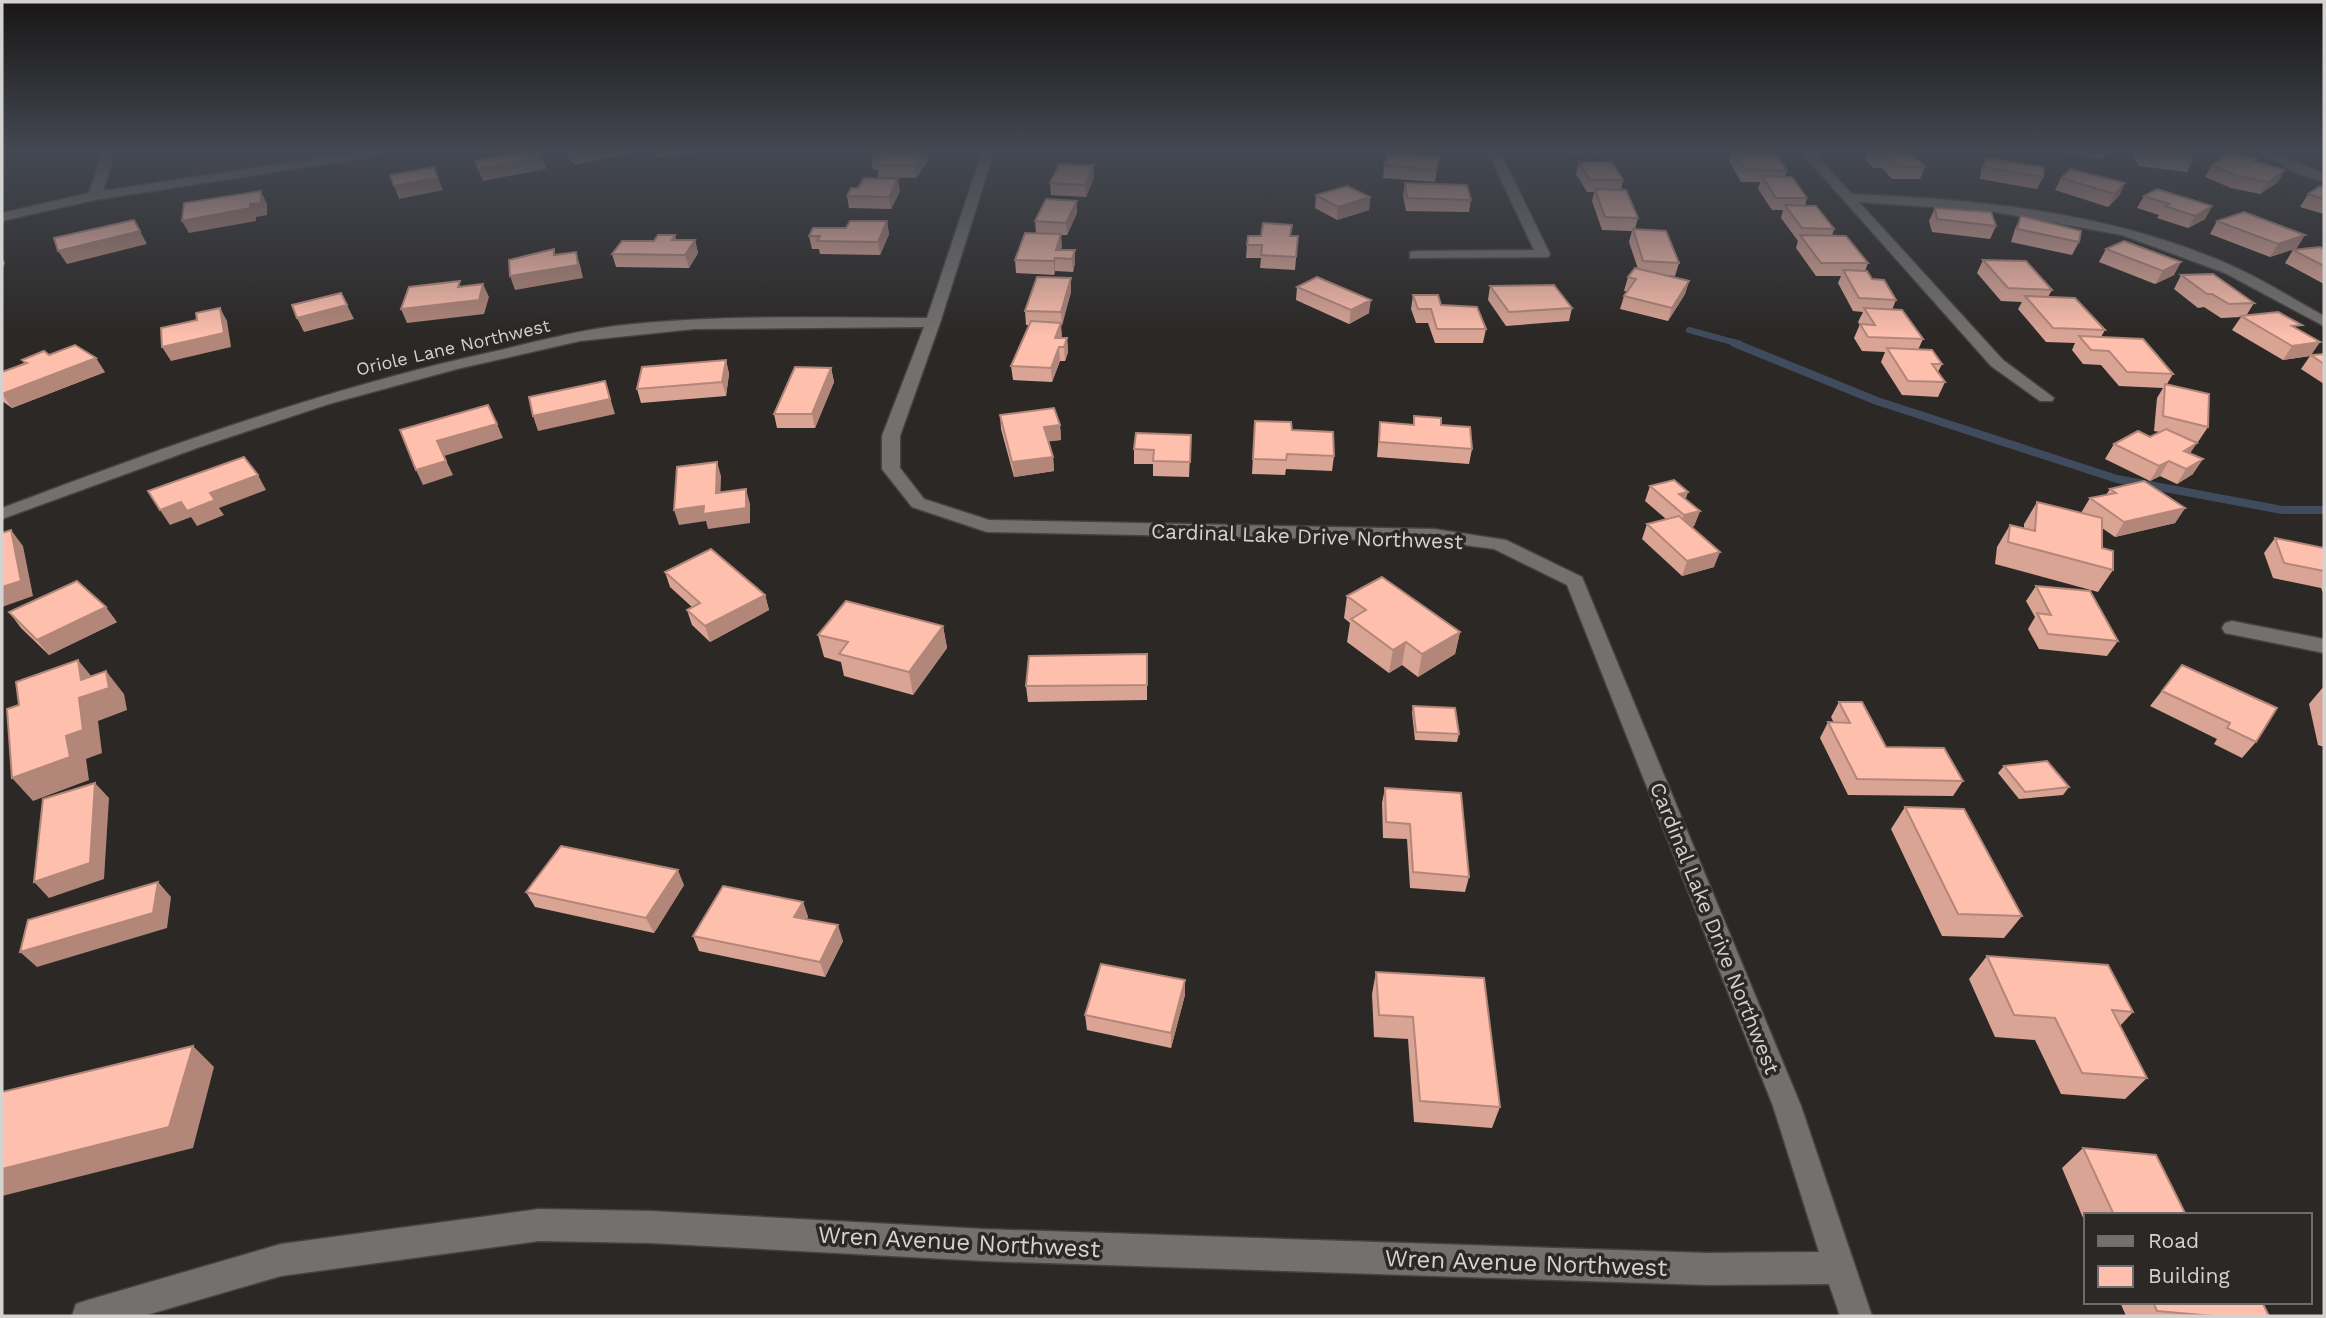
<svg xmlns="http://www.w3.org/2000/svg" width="2326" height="1318" font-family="'Work Sans',sans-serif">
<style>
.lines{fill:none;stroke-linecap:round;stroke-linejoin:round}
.stream-far1{stroke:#404c5e;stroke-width:6}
.stream{stroke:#404c5e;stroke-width:8}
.minor-casing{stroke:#454342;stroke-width:3}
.minor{fill:#73706e;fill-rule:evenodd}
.wall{fill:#daa495}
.shaded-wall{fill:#b28679}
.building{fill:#febfad;stroke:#b28679;stroke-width:2}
.labels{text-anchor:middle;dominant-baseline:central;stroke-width:7;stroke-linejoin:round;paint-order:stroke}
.far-street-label{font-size:18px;fill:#d5d3d2;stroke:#2b2826}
.street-label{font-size:21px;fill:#d5d3d2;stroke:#2b2826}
.near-street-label{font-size:24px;fill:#d5d3d2;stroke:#2b2826}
</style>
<rect width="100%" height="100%" fill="#2b2826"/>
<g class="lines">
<!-- stream-far1 -->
<path class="stream-far1" d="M1689 330 1740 344"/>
<!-- stream -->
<path class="stream" d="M1734 343 1877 401 2117 479 2282 510H2324"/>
<defs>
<path id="minor" d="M103 152H115L103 191 357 152H383L377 156 95 200 2 221V213L89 193Z
M982 152H994L940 323 900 436V468L924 499 989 520 1434 529 1506 540 1582 577 1801 1106 1872 1316H1840L1829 1284 1707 1285 984 1261 651 1243 539 1241 281 1276 143 1316H72L76 1304 88 1300 281 1244 539 1209 651 1211 984 1229 1707 1253 1819 1252 1773 1106 1567 585 1494 549 1434 541 987 532 912 507 882 469V436L924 327 694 329 580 341 457 369 329 404 200 447 2 519V508C164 447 326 388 496 351 535 342 575 331 615 326 718 314 823 318 927 318Z
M1488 152H1500L1550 254 1548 257 1410 258V252L1415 251 1534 250Z
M1801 152H1813L1852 194C1978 199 2103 212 2221 261 2257 276 2290 297 2324 316V326L2225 273 2122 235 1989 211 1859 202 2003 360 2054 398 2052 401H2040L1991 366Z
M2259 152H2273L2324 174V182L2296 173Z
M2232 621 2324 639V653L2225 633 2222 628 2225 623Z"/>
</defs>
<!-- minor casing -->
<use href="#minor" class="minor-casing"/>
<!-- minor -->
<use href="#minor" class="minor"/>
</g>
<!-- wall -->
<path class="wall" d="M566 152H630V153L575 165 568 156Z
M1566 152H1581L1577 154Z
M1585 152H1605L1599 155Z
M1731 152H1774L1787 171 1785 177 1807 198 1805 206 1834 229 1832 236 1868 263 1865 271 1872 279 1896 300 1892 310 1923 339 1918 350 1942 364 1938 372 1945 382 1938 397 1902 395 1881 362 1885 352 1862 351 1854 338 1860 324 1858 322 1863 312 1853 311 1838 283 1841 276H1816L1796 248 1798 241 1781 218 1783 210H1772L1758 189 1760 182H1741L1729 161Z
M1859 152H1910L1925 167 1920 179H1892L1882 168H1873L1865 159 1868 153H1860Z
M2063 152H2109L2102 160Z
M2132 152H2189L2193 160 2187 172 2138 166Z
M1439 157 1435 182 1383 178 1384 165Z
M871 158 929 159 916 178 878 177V170H873Z
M1986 158 2043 177 2037 189 1980 179 1981 170Z
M1579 162 1623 180 1621 190 1638 218 1635 229 1679 263 1675 276 1666 275 1689 281 1685 294 1668 321 1620 309 1624 296 1627 291H1624L1628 277 1638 269 1629 242 1632 231 1602 230 1592 201 1594 192H1587L1576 174Z
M2255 162 2278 182 2260 194 2231 188 2205 177 2212 165Z
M1094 177 1086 197 1051 195 1050 183Z
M2061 178 2125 183 2119 196 2108 207 2055 190Z
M1405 183 1471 200 1469 212 1406 211 1403 196Z
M2324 187V214L2300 207 2308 194Z
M900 191 891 209 849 208 847 196Z
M1316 195 1370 197 1369 210 1337 220 1315 208Z
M2144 196 2212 206 2205 219 2188 228 2157 218 2159 215 2137 208Z
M1935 208 1996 226 1990 239 1932 232 1929 221Z
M1077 213 1067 235H1061V250H1075V263L1073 272 1055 271 1054 275 1016 273 1015 260 1036 234 1035 221Z
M2021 216 2079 242 2072 255 2011 242 2015 229Z
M887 221 889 234 880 255 820 254 819 249H812L809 236Z
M2217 221 2297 248 2270 257 2210 234Z
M675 235 676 240H695L698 253 689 268 616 267 612 254Z
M1261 236H1298L1295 270 1260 268 1261 258H1246L1247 245Z
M2106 249 2174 275 2155 284 2099 262Z
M2324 249V284L2285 263 2293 250Z
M1983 260 2052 290 2048 297 2105 330 2101 337 2173 374 2167 384 2208 427 2198 442 2189 440 2193 474 2177 484 2160 476 2150 481 2105 459 2114 444 2150 437 2160 432 2154 431 2157 398 2163 388 2119 386 2101 365 2083 364 2072 350 2075 343 2046 342 2018 309 2022 302 2001 301 1977 273Z
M2181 275 2254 303 2246 316 2299 330 2320 342 2311 355 2324 354V384L2301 369 2310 356 2283 360 2232 330 2241 317 2221 318 2204 307 2198 308 2174 289Z
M1490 286 1572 308 1569 321 1506 326 1488 300Z
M1297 287 1369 313 1349 324 1296 300Z
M1071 292 1061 326V338H1067L1068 352 1065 361H1060L1052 382 1013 380 1011 366 1029 325H1026L1025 311Z
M1413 295 1486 329 1483 343H1435L1428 323H1416L1411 309Z
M49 355 105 372 12 408 2 401V372L24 363 22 360Z
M726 360 729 374 726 396 641 403 637 389Z
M831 368 834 382 815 428H777L774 414Z
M1000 415 1060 425 1061 440 1048 441 1053 457 1054 471 1014 477 1001 429Z
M1414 416 1441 425 1472 449 1469 464 1377 457 1380 422 1413 425Z
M1255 421 1292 430 1334 456 1332 471 1286 469 1285 475 1252 474Z
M1191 435 1189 477 1153 476V464H1134V449Z
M1650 486 1688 492 1685 499 1700 511 1694 526 1692 527 1714 567 1682 576 1642 539 1647 524 1666 519 1645 501Z
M2110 489 2185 508 2175 523 2115 537 2102 528V548L2113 570 2098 592 1995 564 1997 547 2010 525 2024 529V524L2037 502 2081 513 2090 498 2106 495Z
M2275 538 2324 548V595L2321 588 2273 578 2264 553Z
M665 572 765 595 769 610 710 642 692 625 687 610 692 607 670 587Z
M2036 586 2118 641 2107 656 2039 649 2028 629 2035 617 2026 601Z
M1347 596 1460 632 1455 654 1418 677 1402 665 1389 673 1347 642 1350 623 1344 618Z
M9 612 117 622 49 655 21 628Z
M943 626 947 648 913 695 844 676 841 662 824 657 818 635Z
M1147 654V700L1028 702 1026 686Z
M2182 665 2256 742 2242 758 2214 744 2217 739 2150 706Z
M2324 686V747L2318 745 2309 704Z
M1839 702 1886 747 1963 781 1953 796 1848 795 1820 738 1828 722 1834 723 1831 717Z
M1413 706 1459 734 1457 742 1415 740 1412 713Z
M2004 766 2069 787 2063 795 2019 799 1998 773Z
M1385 788 1469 877 1465 892 1410 888 1407 839 1383 838 1382 803Z
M1905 807 2022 916 2004 938 1942 936 1891 829Z
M684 885 654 933 535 907 526 892Z
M803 902 808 917 806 919 843 941 825 977 699 951 693 936Z
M1987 956 2133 1012 2120 1026 2147 1078 2125 1099 2061 1094 2035 1040 1995 1037 1969 979Z
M1376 972 1500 1107 1492 1128 1414 1122 1408 1039 1374 1037 1372 994Z
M1185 980V995L1171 1048 1087 1030 1085 1015Z
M2083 1148 2186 1215H2086V1225L2062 1168Z
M2120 1302H2262L2269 1316H2126Z"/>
<!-- shaded-wall -->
<path class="shaded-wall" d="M578 152H630V153L575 165 571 153Z
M655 152H694V153L657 158Z
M924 152H928L929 159 916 178 914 166Z
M542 157 546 169 483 181 478 169Z
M1094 165V177L1086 197 1085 185Z
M2285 170 2278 182 2260 194 2268 182Z
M438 178 443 190 399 199 394 186Z
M898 179 900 191 891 209 889 197Z
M2125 183 2119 196 2108 207 2115 194Z
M261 191 267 204V215L256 217V221L189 233 182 221 250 204Z
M1370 197 1369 210 1337 220 1338 207Z
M1077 201V213L1067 235 1066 223Z
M2212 206 2205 219 2188 228 2195 216Z
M134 220 147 244 67 264 58 251Z
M887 221 889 234 880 255 878 242Z
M1061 234 1062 247 1058 258 1056 250Z
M2305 235 2297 248 2270 257 2278 244Z
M695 240 698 253 689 268 685 255Z
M1075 250V263L1073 272 1072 259Z
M576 252 580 265 583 278 515 290 510 276Z
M2 257 5 263 2 272Z
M1055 258V271L1054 275V261Z
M2181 262 2174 275 2155 284 2163 271Z
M1071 278V292L1062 326 1061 312Z
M1689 281 1685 294 1668 321 1672 308Z
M483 284 489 297 484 314 407 323 401 309Z
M1371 300 1369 313 1349 324 1351 310Z
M347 305 354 319 304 332 297 318Z
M220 308 227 321 231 347 171 361 162 347Z
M1061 323 1062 336 1056 352 1055 338Z
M1067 338 1068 352 1065 361 1064 347Z
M2320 342 2310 356 2283 360 2292 346Z
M1059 347 1060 361 1052 382 1051 368Z
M96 358 105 372 12 408 2 394Z
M726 360 729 374 726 396 722 382Z
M831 368 834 382 815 428 812 414Z
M605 381 615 414 538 431 533 416Z
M497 424 503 438 444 456 453 475 423 485 416 470 437 441Z
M1060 425 1061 440 1045 442 1044 427Z
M2197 443 2187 458 2184 451Z
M1053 457 1054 471 1014 477 1012 462Z
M2203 459 2193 474 2177 484 2186 469Z
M2169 461 2160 476 2150 481 2159 466Z
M717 462 721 476 720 508 716 493Z
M258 475 266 490 219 508 224 515 197 526 187 511 210 493Z
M746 489 750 504V523L708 529 706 521 679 525 674 510Z
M1688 492 1683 507 1674 509 1679 494Z
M181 502 191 517 170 525 160 510Z
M2185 508 2175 523 2115 537 2124 522Z
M1700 511 1694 526 1678 530 1684 515Z
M11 530 23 546 33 596 2 607V587Z
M1720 552 1714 567 1682 576 1687 561Z
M765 595 769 610 710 642 705 626Z
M106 607 117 622 49 655 37 640Z
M943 626 947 648 913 695 909 672Z
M1460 632 1455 654 1418 677 1422 654Z
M1406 642 1402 665 1389 673 1393 650Z
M78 660 97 683 106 671 124 694 127 710 98 721 102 753 86 759 89 780 33 801 12 778 66 736 79 698 81 680Z
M95 783 109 798 104 879 49 898 34 882Z
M678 870 684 885 654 933 646 918Z
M158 882 171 897 167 928 37 967 20 952Z
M803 902 808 917 799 932 794 917Z
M838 925 843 941 825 977 820 962Z
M1185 980V995L1171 1048V1033Z
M193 1046 214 1067 193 1148 2 1196V1169Z"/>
<!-- building -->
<path class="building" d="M523 152H540L542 157 478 169 475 160Z
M876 152H924L914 166 877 164 881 158H871Z
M1734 152H1774L1787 171 1745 169Z
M1874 152H1910L1925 167 1897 166 1887 156H1878Z
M2143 152H2189L2193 160 2144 154Z
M2232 152 2257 159 2253 161 2285 170 2268 182 2238 176 2212 165Z
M1388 153 1439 157 1436 170 1384 165Z
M1986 158 2044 167 2043 177 1985 167Z
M1579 162H1612L1623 180H1590Z
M1059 164 1094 165 1085 185 1050 183Z
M434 167 438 178 394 186 390 175Z
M2070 169 2125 183 2115 194 2061 178Z
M1762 176 1792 177 1807 198H1776Z
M864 178 898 179 889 197 847 196 851 188H858Z
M1405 183 1467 185 1471 200 1407 198Z
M1347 186 1370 197 1338 207 1316 195Z
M2320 186 2324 187V199L2308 194Z
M1595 189 1626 190 1638 218 1605 217Z
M2157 189 2212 206 2195 216 2165 206 2169 204 2144 196Z
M261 191V203L250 204V208L182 221 184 203Z
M1046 199 1077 201 1066 223 1035 221Z
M1785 205 1816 206 1834 229 1802 228Z
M1935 208 1991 212 1996 226 1937 219Z
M2244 212 2305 235 2278 244 2217 221Z
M2021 216 2081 231 2079 242 2017 229Z
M134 220 140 231 58 251 54 238Z
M850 221H887L878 242 817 241 820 236H809L813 228H846Z
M1263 223 1292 225 1290 236H1298L1296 257 1261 255 1262 245H1247L1248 236H1261Z
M1633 229 1666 231 1679 263 1643 261Z
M1025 233 1061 234 1056 250H1075L1072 259 1055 258 1054 261 1015 260Z
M658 235H675L672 240H695L685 255 612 254 622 241H654Z
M1800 235 1846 236 1868 263H1821Z
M2124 241 2181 262 2163 271 2106 249Z
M2320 247 2324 249V266L2293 250Z
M554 249V255L576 252 578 265 510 276 509 260Z
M1983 260 2026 261 2052 290 2008 288Z
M1635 268 1689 281 1672 308 1624 296 1636 279 1628 277Z
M1843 270 1867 271 1872 279 1884 280 1896 300 1859 298Z
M2213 274 2254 303 2229 304 2212 294H2207L2181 275Z
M1037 277 1071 278 1061 312 1025 311Z
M1317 277 1371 300 1351 310 1297 287Z
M460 281 458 287 483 284 479 300 401 309 409 287Z
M1554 285 1572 308 1509 312 1490 286Z
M341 293 347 305 297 318 292 305Z
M1413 295H1438L1441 305 1477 307 1486 329H1437L1431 309H1418Z
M2025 296 2075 298 2105 330 2053 328Z
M220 308 224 333 162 347 161 328 197 320 196 313Z
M1864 308 1902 310 1923 339 1868 337 1860 324 1875 325Z
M2278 312 2302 325 2292 326 2320 342 2292 346 2241 316Z
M1031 321 1061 323 1055 338H1067L1064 347H1059L1051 368 1011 366Z
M2079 336 2143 339 2173 374 2127 372 2109 351 2091 350Z
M75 345 96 358 2 394V372L27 363 22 360 44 351 49 355Z
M1887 348 1932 350 1942 364H1932L1945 382 1908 381Z
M2324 354V364L2311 355Z
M726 360 722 382 637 389 642 367Z
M795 367 831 368 812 414H774Z
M605 381 610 399 533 416 529 397Z
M2165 384 2209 394 2208 427 2163 416Z
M488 405 497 424 437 441 446 461 416 470 400 430Z
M1054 408 1060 425 1044 427 1053 457 1012 462 1000 415Z
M1414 416 1441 418V425L1470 427 1472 449 1379 442 1380 422 1414 425Z
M1255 421 1291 422 1292 430 1333 432 1334 456 1287 454 1286 460 1253 459Z
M2166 429 2197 443 2184 451 2203 459 2186 469 2169 461 2159 466 2114 444 2138 431 2150 437Z
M1136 433 1191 435 1190 462 1153 461 1154 450 1134 449Z
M244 457 258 475 210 493 215 500 187 511 181 502 160 510 148 491Z
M717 462 716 493 746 489V508L703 514 704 506 674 510 677 467Z
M1674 480 1688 492 1679 494 1700 511 1684 515 1650 486Z
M2144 481 2185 508 2124 522 2090 498 2116 493 2110 489Z
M2037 502 2102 518V548L2113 551V570L2008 542 2010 525 2035 531Z
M1679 516 1720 552 1687 561 1647 524Z
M11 530 21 581 2 587V533Z
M2275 538 2324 548V571L2284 563Z
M711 549 765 595 705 626 687 610 700 603 665 572Z
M1382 577 1460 632 1422 654 1406 642 1393 650 1351 619 1366 610 1347 596Z
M77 581 106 607 37 640 9 612Z
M2036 586 2090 591 2118 641 2048 634 2037 613 2051 615Z
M846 601 943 626 909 672 839 654 848 642 818 635Z
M1147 654V685L1026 686 1029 656Z
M78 660 81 680 106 671 109 688 79 698 83 730 66 736 70 757 12 778 7 709 19 705 16 682Z
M2182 665 2277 708 2256 742 2227 728 2230 723 2162 691Z
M1839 702H1862L1886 747 1944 748 1963 781 1857 779 1828 722 1850 723Z
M1413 706 1455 708 1459 734 1416 732Z
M2047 761 2069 787 2025 792 2004 766Z
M95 783 90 863 34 882 43 799Z
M1385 788 1461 793 1469 877 1413 872 1410 824 1386 822Z
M1905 807 1964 809 2022 916 1958 914Z
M561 846 678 870 646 918 526 892Z
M158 882 153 913 20 952 28 920Z
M723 886 803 902 794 917 838 925 820 962 693 936Z
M1987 956 2108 965 2133 1012 2112 1010 2147 1078 2082 1073 2055 1018 2014 1015Z
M1101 964 1185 980 1171 1033 1085 1015Z
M1376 972 1484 978 1500 1107 1420 1101 1413 1017 1379 1015Z
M193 1046 169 1127 2 1169V1092Z
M2083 1148 2156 1155 2186 1215H2114Z
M2153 1302H2262L2269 1316H2213L2157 1311Z"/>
<!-- sky -->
<linearGradient id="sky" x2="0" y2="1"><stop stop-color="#181615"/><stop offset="0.45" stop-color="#444852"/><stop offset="1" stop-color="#444852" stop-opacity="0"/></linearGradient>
<rect width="2326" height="336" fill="url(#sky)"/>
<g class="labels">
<!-- far-street labels -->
<g class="far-street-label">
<text transform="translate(453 347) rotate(-13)">Oriole Lane Northwest</text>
</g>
<!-- street labels -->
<g class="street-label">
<text transform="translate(1307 536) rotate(2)">Cardinal Lake Drive Northwest</text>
<text transform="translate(1715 928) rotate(68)">Cardinal Lake Drive Northwest</text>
</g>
<!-- near-street labels -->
<g class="near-street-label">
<text transform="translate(959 1242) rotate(3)">Wren Avenue Northwest</text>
<text transform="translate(1526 1263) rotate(2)">Wren Avenue Northwest</text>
</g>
</g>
<!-- border -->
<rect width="2326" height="1318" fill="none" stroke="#d5d3d2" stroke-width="7"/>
<!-- legend -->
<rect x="2084" y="1213" width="228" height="91" fill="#2b2826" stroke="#6f6c6b" stroke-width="2"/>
<rect x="2098" y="1236" width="35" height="10" fill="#73706e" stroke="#6f6c6b" stroke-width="2"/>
<text x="2148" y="1248" font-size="21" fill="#d5d3d2">Road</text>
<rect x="2098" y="1266" width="35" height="21" fill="#febfad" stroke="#6f6c6b" stroke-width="2"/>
<text x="2148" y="1283" font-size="21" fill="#d5d3d2">Building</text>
</svg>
